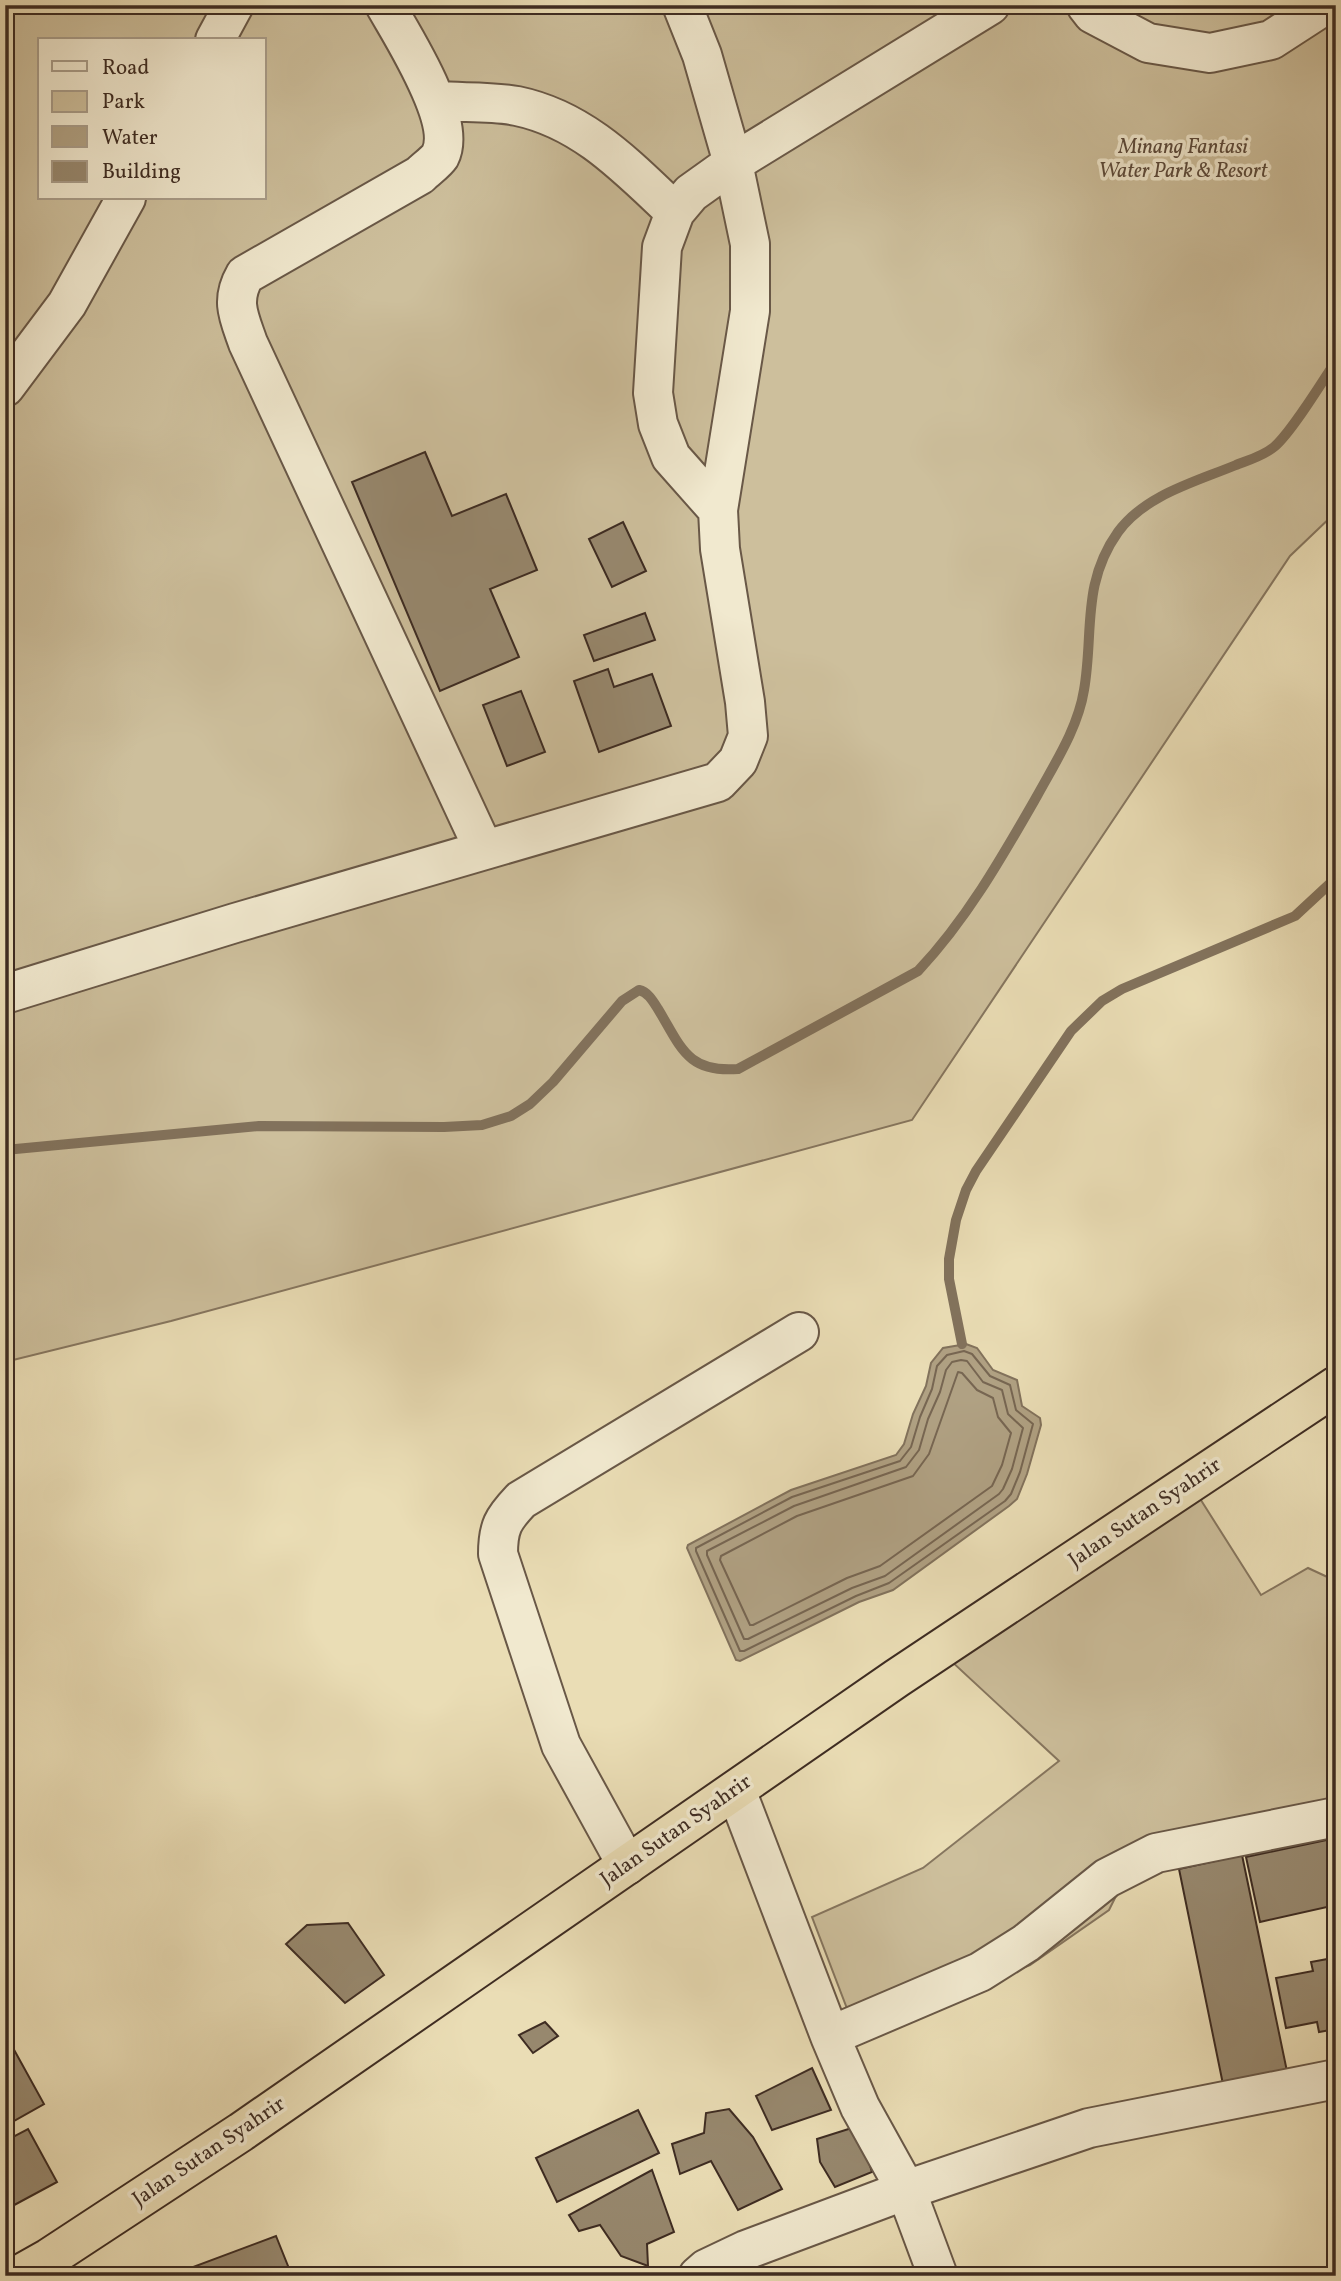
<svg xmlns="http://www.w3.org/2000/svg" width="1341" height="2281" font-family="Vollkorn,serif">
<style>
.green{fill:#cdbf9c;stroke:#86765f;stroke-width:2;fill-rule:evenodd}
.water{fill:#b0a183;stroke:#82725c;stroke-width:2}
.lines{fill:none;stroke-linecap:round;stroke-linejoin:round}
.shore{stroke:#776652;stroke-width:2}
.stream{stroke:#82725c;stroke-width:10}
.building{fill:#97886e;stroke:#3e2c22;stroke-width:2}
.minor-casing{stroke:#695847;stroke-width:42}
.highway-casing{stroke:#3e2c22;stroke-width:42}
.minor{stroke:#f1e9cf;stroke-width:38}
.highway{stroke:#eaddb5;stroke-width:38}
.labels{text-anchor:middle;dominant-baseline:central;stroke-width:7;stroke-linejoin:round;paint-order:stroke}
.park-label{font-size:21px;font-style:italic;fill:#5b493a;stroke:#f1e9cf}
.street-label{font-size:21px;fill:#3e2c22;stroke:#f1e9cf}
</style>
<rect width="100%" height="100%" fill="#eaddb5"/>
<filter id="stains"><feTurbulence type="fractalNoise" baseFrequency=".00286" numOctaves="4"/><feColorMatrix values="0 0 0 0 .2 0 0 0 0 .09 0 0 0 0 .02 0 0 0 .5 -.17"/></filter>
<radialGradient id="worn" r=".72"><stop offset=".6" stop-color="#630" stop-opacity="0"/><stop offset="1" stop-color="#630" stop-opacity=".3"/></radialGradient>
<!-- green -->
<path class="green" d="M5 5H1336V512L1290 556 912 1120 171 1321 5 1362ZM40 40H264V198H40Z
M1199 1497 1261 1595 1308 1568 1336 1581V1826L1186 1857 1120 1888 1109 1910 1030 1965 875 2027 856 2032 812 1917 923 1868 1059 1761 950 1660Z"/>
<!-- water -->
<path class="water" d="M966 1344 977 1348 993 1370 1017 1380 1022 1406 1040 1418 1041 1425 1027 1474 1017 1499 1009 1506 893 1590 859 1602 740 1661 736 1660 687 1548 688 1545 791 1490 896 1455 904 1444 913 1414 926 1386 931 1363 943 1348Z"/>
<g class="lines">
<!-- shore -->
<path class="shore" d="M964 1351 972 1354 990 1376 1010 1385 1016 1410 1033 1424 1020 1472 1011 1494 1005 1501 889 1583 856 1596 744 1651H740L696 1551V1548L792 1497 900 1461 911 1447 920 1417 932 1389 937 1366 947 1355Z
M961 1360 967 1361 983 1382 1002 1390 1008 1414 1023 1428 1012 1469 1003 1489 999 1494 885 1576 852 1588 748 1639H744L707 1555V1551L794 1506 906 1467 919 1450 928 1419 940 1392 946 1370 952 1362Z
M958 1372 962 1373 977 1390 993 1398 998 1417 1011 1433 1002 1465 992 1486 880 1566 847 1578 753 1625H750L720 1560 721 1556 797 1516 913 1476 929 1454Z"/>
<!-- stream -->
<path class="stream" d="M5 1150 259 1126 444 1127 482 1125 511 1116 530 1104 553 1082 622 1001 639 990C648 992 653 1001 658 1009 681 1047 687 1073 738 1069L918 971C967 919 1002 857 1037 796 1055 763 1078 728 1084 690 1094 633 1081 584 1118 532 1145 495 1195 482 1236 465 1249 460 1263 456 1274 447 1291 433 1322 382 1336 361
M962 1344 949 1279V1259L956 1220 966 1190 976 1171 1071 1031 1102 1001 1122 989 1295 916 1336 878"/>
</g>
<!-- building -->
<path class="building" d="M425 452 452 516 506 494 537 570 490 589 519 657 440 691 352 482Z
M623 522 646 571 612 587 589 539Z
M645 613 655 640 594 661 584 635Z
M608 669 614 687 652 674 671 726 599 752 574 681Z
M521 691 545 752 507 766 483 705Z
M1336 1838V1905L1260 1922 1246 1857Z
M1242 1855 1289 2081 1225 2094 1179 1869Z
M348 1923 384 1975 345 2003 286 1944 307 1925Z
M1333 1958 1336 1970V2029L1319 2032 1317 2022 1286 2028 1276 1978 1313 1971 1311 1962Z
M545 2022 558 2036 533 2053 519 2035Z
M7 2037 44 2104 5 2126V2038Z
M812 2068 831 2110 772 2130 756 2096Z
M729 2109 753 2137 782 2189 738 2210 711 2161 680 2174 672 2144 704 2133 706 2113Z
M638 2110 659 2153 557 2202 536 2158Z
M858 2126 872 2172 835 2187 820 2162 817 2139Z
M28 2129 57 2182 5 2210V2141Z
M652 2170 674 2232 647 2244 648 2266 621 2256 600 2225 579 2231 569 2215Z
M276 2236 292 2276H188L185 2270Z"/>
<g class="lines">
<defs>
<path id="minor" d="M385 5C403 37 458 121 440 156 436 162 426 169 420 175L245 275C230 301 239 317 248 343L484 850
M1086 5 1093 14 1148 43 1210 53 1271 40 1325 5
M215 40 234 5
M437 101C463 103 492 101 517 106 584 120 628 168 675 212
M5 387 67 304 126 198
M718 510 671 457 658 424 653 393 662 247 675 212 691 193 733 163 990 5
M5 994 235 923 718 782 738 761 748 736 745 702 720 549 718 510 750 311V244L733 163 702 55 682 5
M736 1790 830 2036 860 2107 906 2190 938 2276
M627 1865 561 1745 498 1554C498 1527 503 1519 521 1500L799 1332
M830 2036 980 1972 1026 1943 1107 1878 1156 1853 1336 1817
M698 2276 706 2269 746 2250 906 2190 1089 2128 1336 2079"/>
<path id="highway" d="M17 2276 49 2258 241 2132 897 1678 1336 1386"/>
</defs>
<!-- minor casing -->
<use href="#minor" class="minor-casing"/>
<!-- highway casing -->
<use href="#highway" class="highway-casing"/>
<!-- minor -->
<use href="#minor" class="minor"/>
<!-- highway -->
<use href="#highway" class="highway"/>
</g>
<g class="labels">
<!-- park labels -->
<g class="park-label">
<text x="1183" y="147">Minang Fantasi<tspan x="1183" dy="24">Water Park &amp; Resort</tspan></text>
</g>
<!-- street labels -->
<g class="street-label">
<text transform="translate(1145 1513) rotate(-34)">Jalan Sutan Syahrir</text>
<text transform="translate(676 1831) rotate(-35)">Jalan Sutan Syahrir</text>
<text transform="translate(209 2152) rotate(-34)">Jalan Sutan Syahrir</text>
</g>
</g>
<!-- margin -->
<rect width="1341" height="2281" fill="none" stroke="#eaddb5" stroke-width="28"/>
<rect x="7" y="7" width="1327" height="2267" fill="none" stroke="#3e2c22" stroke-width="3.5"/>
<rect x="14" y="14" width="1313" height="2253" fill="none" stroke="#3e2c22" stroke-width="2"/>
<!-- legend -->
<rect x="38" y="38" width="228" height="161" fill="#f1e9cf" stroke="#a99d8a" stroke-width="2"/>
<rect x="52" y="61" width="35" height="10" fill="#f1e9cf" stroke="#a99d8a" stroke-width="2"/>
<text x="102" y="74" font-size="21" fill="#3e2c22">Road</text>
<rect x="52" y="91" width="35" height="21" fill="#cdbf9c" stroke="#a99d8a" stroke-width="2"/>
<text x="102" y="108" font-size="21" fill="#3e2c22">Park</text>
<rect x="52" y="126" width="35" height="21" fill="#b0a183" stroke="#a99d8a" stroke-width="2"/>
<text x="102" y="144" font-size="21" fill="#3e2c22">Water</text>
<rect x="52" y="161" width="35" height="21" fill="#97886e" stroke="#a99d8a" stroke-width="2"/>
<text x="102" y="178" font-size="21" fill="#3e2c22">Building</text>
<rect width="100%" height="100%" filter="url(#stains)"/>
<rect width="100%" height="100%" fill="url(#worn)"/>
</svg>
